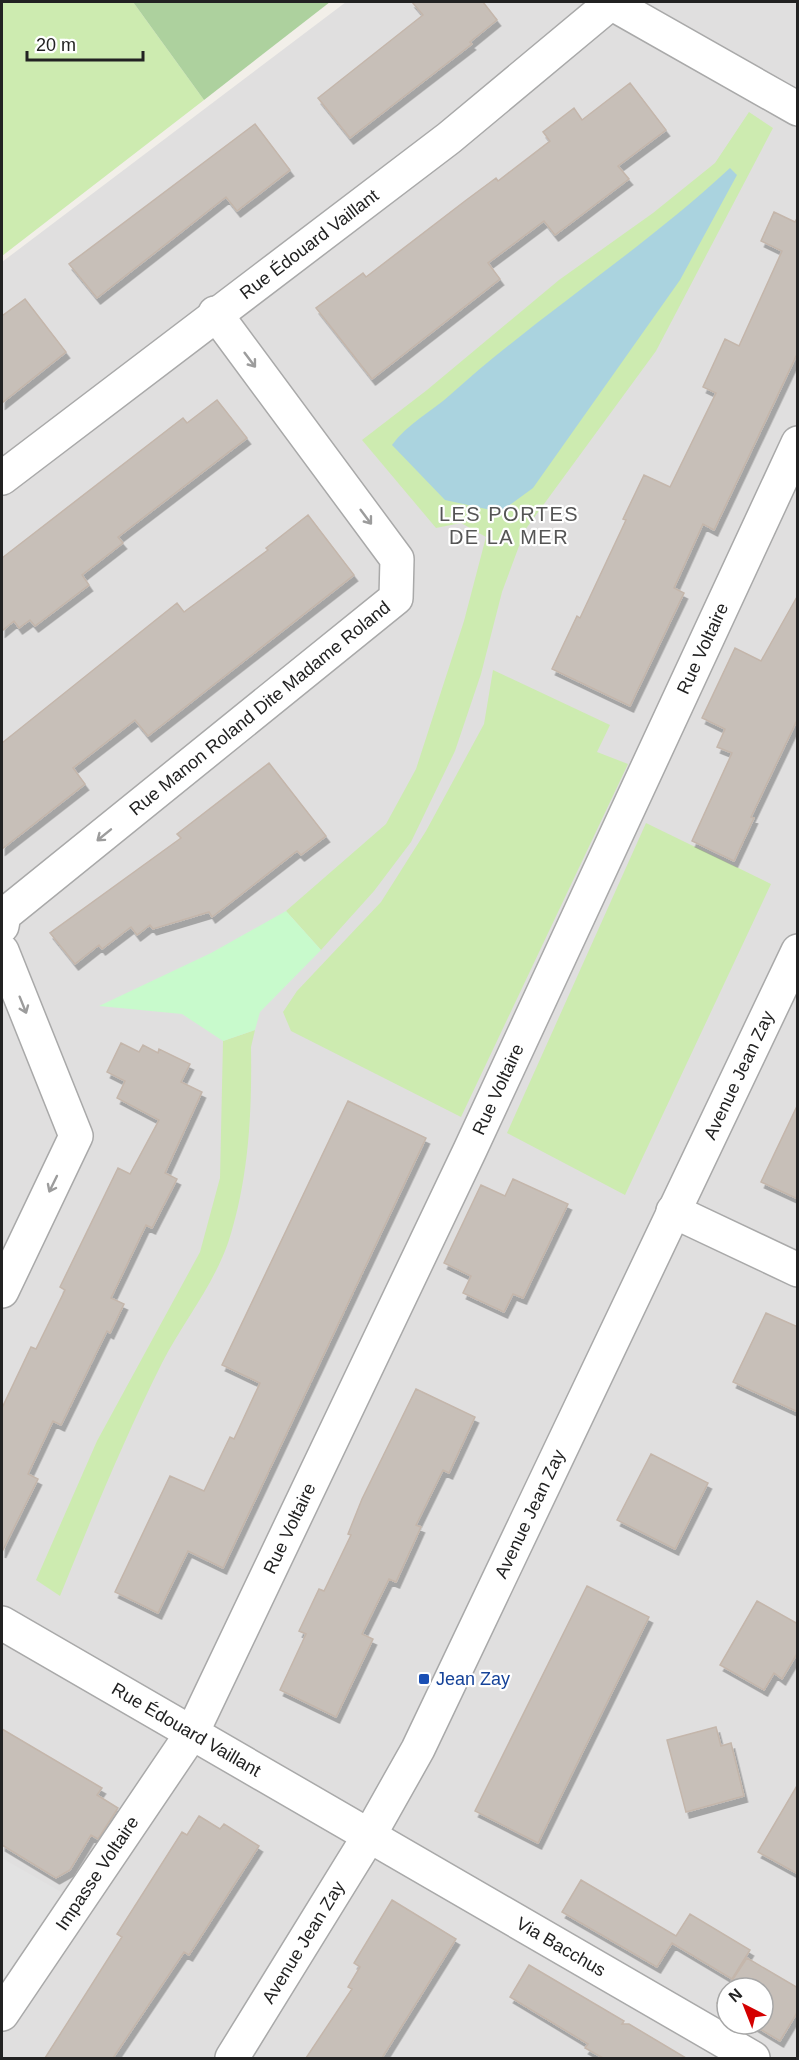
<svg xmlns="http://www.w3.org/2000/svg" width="799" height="2060" font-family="Arial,sans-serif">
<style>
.residential{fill:#e0dfdf;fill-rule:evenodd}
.grass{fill:#cdebb0}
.forest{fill:#add19e}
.park{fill:#c8facc}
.parking{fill:#e2e2e2}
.water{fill:#aad3df}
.building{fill:#c7bfb8;stroke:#c4b6ab;stroke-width:1.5;filter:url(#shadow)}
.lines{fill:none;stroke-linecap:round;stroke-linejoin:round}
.minor-casing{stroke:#a9a9a9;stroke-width:36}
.tertiary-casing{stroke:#a9a9a9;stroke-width:36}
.minor{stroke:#fff;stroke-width:33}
.tertiary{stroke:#fff;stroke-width:33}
.oneway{stroke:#9c9c9c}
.transit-dot{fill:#1a4fb4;stroke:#fff;stroke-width:2}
.labels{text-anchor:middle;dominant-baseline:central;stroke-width:4.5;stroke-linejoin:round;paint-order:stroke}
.street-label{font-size:18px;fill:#222;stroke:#fff}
.transit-label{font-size:18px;fill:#164399;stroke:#fff;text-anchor:start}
.neighbourhood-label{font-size:20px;letter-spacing:1.5px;fill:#555;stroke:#fff}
</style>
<defs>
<filter id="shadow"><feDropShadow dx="3.5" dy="6" stdDeviation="0" flood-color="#0004"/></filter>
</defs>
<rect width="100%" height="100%" fill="#f2efe9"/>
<!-- residential -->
<path class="residential" d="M346 2H797V2058H2V262ZM727 1988H763V2024H727Z"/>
<!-- grass -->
<path class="grass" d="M2 2H133L204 100 2 256Z
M749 112 773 128 656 351 525 530 502 592 481 674 455 751 411 842 374 891 321 950 286 911 386 824 416 769 464 621 486 537 461 523 436 528 362 440 427 390 559 280 653 213 715 163Z
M493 670 610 725 597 752 628 764 461 1117 291 1031 283 1012 297 991 381 902 426 831 484 724Z
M646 823 771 884 625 1195 507 1133Z
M255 1030 251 1047C252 1112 249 1177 229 1240 214 1285 183 1322 162 1363 124 1439 92 1517 60 1596L36 1580 97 1441 200 1252 220 1178 223 1041Z"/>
<!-- forest -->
<path class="forest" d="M133 2H330L204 100Z"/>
<!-- park -->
<path class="park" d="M286 911 321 950 260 1012 255 1030 223 1041 182 1014 99 1006 211 953Z"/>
<!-- parking -->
<path class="parking" d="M2 1858 63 1893 2 1986Z"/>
<!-- water -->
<path class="water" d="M730 168 737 175 680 280 533 488 500 512 445 500 392 445C407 424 431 412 450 395 540 314 642 250 730 168Z"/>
<!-- building -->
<path class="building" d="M412 2H483L497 20 470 42 472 44 350 138 318 98 423 15Z
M630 83 666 130 618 166 629 179 555 235 544 221 488 263 500 279 372 379 316 308 363 273 366 277 465 201 496 178 498 181 550 141 543 132 574 108 582 120Z
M255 124 290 170 237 211 226 197 97 298 69 264Z
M774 212 795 222 798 217V352L714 530 703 524 674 588 684 593 630 706 552 669 577 616 580 618 626 520 623 519 644 475 670 487 716 393 703 387 725 339 739 346 782 251 761 241Z
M25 299 66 352 2 403V316Z
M217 400 247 438 118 537 123 543 82 575 89 585 35 626 30 620 19 628 14 621 2 631V558L183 418 187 423Z
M308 515 354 575 148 736 135 720 73 768 85 784 2 849V743L177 603 184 612 268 550 266 548Z
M798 595V718L751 817 754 818 734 861 692 841 732 753 717 747 725 729 702 718 735 648 761 661Z
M269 763 326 836 301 855 297 851 212 917 209 912 153 929 150 925 137 935 131 927 102 949 99 945 75 964 50 933 181 838 177 834Z
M121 1043 139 1052 143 1045 158 1053 159 1049 190 1064 181 1082 202 1092 165 1173 177 1179 152 1228 146 1225 111 1298 124 1304 110 1333 107 1331 61 1425 53 1421 28 1474 38 1479 2 1552V1408L31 1347 36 1349 65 1290 60 1287 118 1168 130 1174 159 1120 117 1098 125 1081 107 1072Z
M348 1101 426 1138 223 1568 188 1551 158 1613 115 1592 170 1476 204 1491 230 1437 234 1439 260 1383 222 1365Z
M798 1104V1199L761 1182Z
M513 1179 568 1204 523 1298 513 1294 504 1312 463 1293 471 1276 444 1263 481 1185 505 1196Z
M766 1313 798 1327V1412L733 1382Z
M416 1389 475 1417 449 1473 443 1470 416 1525 421 1527 396 1582 389 1579 362 1634 373 1639 336 1717 280 1690 306 1634 299 1631 319 1589 324 1591 351 1535 348 1534 362 1499Z
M651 1454 708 1483 675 1549 617 1520Z
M587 1586 649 1617 538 1843 475 1811Z
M757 1601 798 1624V1652L782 1679 774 1673 764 1690 720 1665Z
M716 1727 721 1746 731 1743 744 1796 686 1812 667 1740Z
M2 1729 102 1788 97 1795 118 1808 98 1839 91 1835 70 1870 56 1878 2 1845Z
M798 1784V1874L758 1852Z
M199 1816 220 1829 224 1824 259 1846 189 1955 184 1952 113 2058H45L122 1937 117 1934 182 1832 187 1835Z
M581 1880 676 1936 690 1914 750 1950 732 1979 672 1943 657 1967 562 1912Z
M392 1900 456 1939 382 2058H306L352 1989 348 1987 360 1967 354 1963Z
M747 1958 798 1988V2011L780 2041 752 2024H763V1988H727V2009L717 2003Z
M529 1965 624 2021 622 2024H629L686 2058H603L585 2048 588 2044 510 1997Z"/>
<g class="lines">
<defs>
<g id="minor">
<path id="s1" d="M2 478 449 138 611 3 798 109"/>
<path id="s2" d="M2 926 4 915 396 598 397 559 215 313"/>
<path d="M2 951 76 1136 2 1291"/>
<path d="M673 1211 798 1270"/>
<path id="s3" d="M2 1623 753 2058"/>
<path id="s4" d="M2 2014 192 1733 470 1150 798 443"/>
</g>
<g id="tertiary">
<path id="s5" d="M232 2058 369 1836 418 1749 798 951"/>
</g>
</defs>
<!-- minor casing -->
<use href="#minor" class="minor-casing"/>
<!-- tertiary casing -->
<use href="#tertiary" class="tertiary-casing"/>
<!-- minor -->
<use href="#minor" class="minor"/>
<!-- tertiary -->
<use href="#tertiary" class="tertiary"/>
</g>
<!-- one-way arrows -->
<defs><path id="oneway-shaft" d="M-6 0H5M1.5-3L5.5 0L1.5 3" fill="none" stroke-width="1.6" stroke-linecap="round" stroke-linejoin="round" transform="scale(1.5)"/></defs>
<g class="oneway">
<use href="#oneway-shaft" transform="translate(250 360) rotate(53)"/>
<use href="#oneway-shaft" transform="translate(366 517) rotate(53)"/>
<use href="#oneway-shaft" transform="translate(104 835) rotate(141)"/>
<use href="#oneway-shaft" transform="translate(23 1005) rotate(68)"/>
<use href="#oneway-shaft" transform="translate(53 1184) rotate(116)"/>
</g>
<!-- markers -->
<rect class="transit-dot" x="418" y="1673" width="12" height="12" rx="3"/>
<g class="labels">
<!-- street labels -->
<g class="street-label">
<text stroke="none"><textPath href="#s1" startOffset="386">Rue Édouard Vaillant</textPath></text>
<text stroke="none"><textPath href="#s4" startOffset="1538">Rue Voltaire</textPath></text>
<text stroke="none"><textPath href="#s2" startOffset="340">Rue Manon Roland Dite Madame Roland</textPath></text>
<text stroke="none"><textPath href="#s5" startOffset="1107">Avenue Jean Zay</textPath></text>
<text stroke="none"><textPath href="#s4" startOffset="1052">Rue Voltaire</textPath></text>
<text stroke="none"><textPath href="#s5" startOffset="621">Avenue Jean Zay</textPath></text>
<text stroke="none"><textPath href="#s4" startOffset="566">Rue Voltaire</textPath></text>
<text stroke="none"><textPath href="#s3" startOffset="213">Rue Édouard Vaillant</textPath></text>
<text stroke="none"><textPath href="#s4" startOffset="170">Impasse Voltaire</textPath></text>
<text stroke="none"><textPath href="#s5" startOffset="136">Avenue Jean Zay</textPath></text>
<text stroke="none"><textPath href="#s3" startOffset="646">Via Bacchus</textPath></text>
</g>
<!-- transit labels -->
<g class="transit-label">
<text x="436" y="1679">Jean Zay</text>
</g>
<!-- neighbourhood labels -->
<g class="neighbourhood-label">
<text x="509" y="514">LES PORTES<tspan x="509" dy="23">DE LA MER</tspan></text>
</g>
</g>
<!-- border -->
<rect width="799" height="2060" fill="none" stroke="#222222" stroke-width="6"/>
<!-- north arrow -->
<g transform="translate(745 2006) rotate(318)"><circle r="28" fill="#ffffff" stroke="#a7a7a7" stroke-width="1.5"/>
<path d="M0-4.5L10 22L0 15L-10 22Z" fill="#d40000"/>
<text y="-9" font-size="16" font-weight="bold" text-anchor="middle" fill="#222222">N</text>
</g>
<!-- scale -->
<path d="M27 51v9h116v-9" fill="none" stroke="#222222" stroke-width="3"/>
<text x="36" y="51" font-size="18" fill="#222222" stroke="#ffffff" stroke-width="4.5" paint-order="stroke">20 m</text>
</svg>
